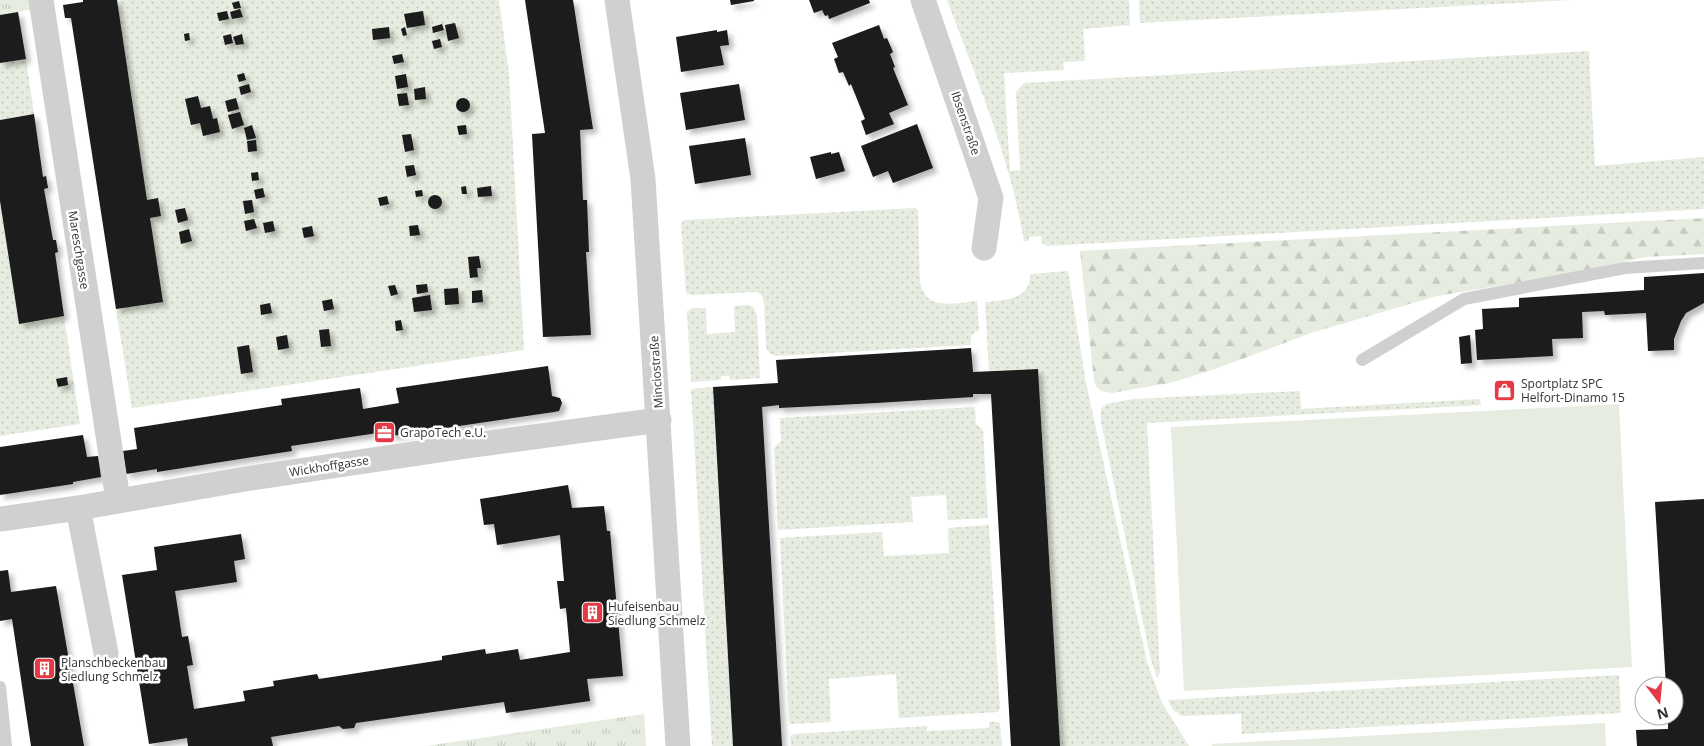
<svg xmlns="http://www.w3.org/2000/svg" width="1704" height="746" font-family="'Open Sans',sans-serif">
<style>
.grass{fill:url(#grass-dots)}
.forest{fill:url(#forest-firs)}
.park{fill:url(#park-tufts)}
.pitch{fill:#e6ecdf}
.building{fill:#1a1a1a;filter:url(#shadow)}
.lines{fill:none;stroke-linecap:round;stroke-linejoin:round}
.lane{stroke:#d0d0d0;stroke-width:12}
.street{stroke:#d0d0d0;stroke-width:25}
.labels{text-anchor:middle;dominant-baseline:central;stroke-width:5;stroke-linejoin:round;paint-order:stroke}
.street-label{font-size:12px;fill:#333;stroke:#fff}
.poi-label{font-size:12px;fill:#333;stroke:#fff;text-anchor:start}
</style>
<defs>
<pattern id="grass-dots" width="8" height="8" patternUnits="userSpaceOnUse" patternTransform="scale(1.25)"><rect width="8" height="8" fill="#e6ecdf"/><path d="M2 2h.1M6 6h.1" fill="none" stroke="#c6cbc0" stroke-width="1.8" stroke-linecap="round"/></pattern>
<pattern id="forest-firs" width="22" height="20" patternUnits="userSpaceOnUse" patternTransform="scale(1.25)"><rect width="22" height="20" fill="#e6ecdf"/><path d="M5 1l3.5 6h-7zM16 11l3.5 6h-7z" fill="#c6cbc0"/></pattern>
<pattern id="park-tufts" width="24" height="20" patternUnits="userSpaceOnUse" patternTransform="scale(1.25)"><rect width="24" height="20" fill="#e6ecdf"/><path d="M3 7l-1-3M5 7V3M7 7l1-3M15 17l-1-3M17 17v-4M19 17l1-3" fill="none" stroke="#c6cbc0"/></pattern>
<filter id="shadow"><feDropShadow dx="4.5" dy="4.5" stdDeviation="2.5" flood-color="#0004"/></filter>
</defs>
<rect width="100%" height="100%" fill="#fff"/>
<!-- grass -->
<path class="grass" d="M123 0H499L509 73 524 350 132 408 116 309 150 218 161 216 158 198 147 200 117 1Z
M947 0H1129L1130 25 1083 29 1085 61 1063 62 1064 70 1004 73 1010 171 1020 170 1016 92 1024 83 1589 51 1595 166 1704 157V209L1047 246 1042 243 1041 236 1029 237V241H1024C1021 224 1017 206 1013 189 996 124 970 62 947 0Z
M1139 0H1571L1140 23Z
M26 59 34 114 0 120V63Z
M0 201 19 323 64 316 80 424 0 436Z
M916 208 918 211 920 282C926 312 954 303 977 301L979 331 975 332 971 336V345L776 356 769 353 766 347 764 302 761 294 756 292 691 295 686 293 681 224 684 220Z
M1068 271 1086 383 1147 662 1162 703 1189 746H1060L1038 369 989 371 985 302C1004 300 1031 300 1030 274Z
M749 305 753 307 757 316 760 378 730 380 729 376H721V380L691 382 687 311 693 308H706L707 334 735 332 734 306Z
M713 387 733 746H712L691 389Z
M1300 391 1301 409 1480 399 1481 405 1147 423 1160 673 1157 678 1151 660 1101 422V409L1106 404 1133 399Z
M975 407 976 424 983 430 988 518 948 520 946 495 911 497 913 522 778 530 774 448 781 441 780 418Z
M989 525 1000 709 998 712 899 718 896 674 829 679 831 722 791 724 789 721 780 538 882 532 884 556 949 553 948 528Z
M1619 675 1621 713 1242 734 1241 714 1182 716 1173 710 1168 700Z
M989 722H997L1000 723 1002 746H791L790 736 794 734 927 726V731L989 728Z"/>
<!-- forest -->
<path class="forest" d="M1704 218V254L1645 257 1575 273 1437 296 1311 333 1215 369 1170 383 1112 393 1101 391 1096 386 1094 380 1080 251Z"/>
<!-- park -->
<path class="park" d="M0 0H32L34 9 0 15Z
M644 714 646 746H426Z"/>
<!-- pitch -->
<path class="pitch" d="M1619 404 1632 667 1184 691 1171 427Z
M1605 723 1606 746H1212V744Z"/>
<!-- building -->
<path class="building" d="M83 0H117L147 200 158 198 161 216 150 218 163 302 116 309 71 18H65L63 5 83 2Z
M525 0H573L593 129 580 130 583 200H587L589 252H586L591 335 543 337 532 134 545 133Z
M730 0H754V1L731 5Z
M809 0H869L870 3 829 19 828 15 825 16 822 10 814 13Z
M239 1 241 8 234 9 232 3Z
M240 9 243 17 232 19 230 12Z
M227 11 229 19 219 21 217 13Z
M423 11 425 25 407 28 404 14Z
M18 12 26 59 0 63V15Z
M455 23 459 38 448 41 445 25Z
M442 24 444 30 433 33 432 27Z
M879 25 884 39 887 38 893 52 890 54 895 67 893 68 908 105 889 113 894 124 866 135 861 121 865 119 851 84 849 86 843 72 839 73 834 59 838 57 832 43Z
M389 27 390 38 373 40 372 29Z
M405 27 407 35 403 36 401 29Z
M717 30V32L727 30 729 45 720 46 724 65 681 72 676 37Z
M189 33 190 40 185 41 184 34Z
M231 34 233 43 225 45 223 36Z
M242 34 244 44 236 45 233 37Z
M440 39 442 47 434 49 432 41Z
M402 54 404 62 394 64 392 56Z
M244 73 246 80 239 82 237 75Z
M406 74 408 87 397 89 395 76Z
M249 84 251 92 241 95 239 87Z
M739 84 745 120 686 130 680 93Z
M425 87 426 99 415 100 414 89Z
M407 93 409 105 399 106 397 94Z
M198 96 201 108 210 106 213 119 217 118 220 132 203 136 200 123 191 125 185 99Z
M236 98 239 109 228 112 225 101Z
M456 105a7 7 0 1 1 14 0a7 7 0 1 1-14 0Z
M240 112 244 125 232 129 228 115Z
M34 114 43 177 46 176 48 188 44 189 53 240H56L58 252 55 253 64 316 19 324 0 201V120Z
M917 124 933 168 893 183 888 171 873 177 861 146Z
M252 125 256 138 247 140 244 128Z
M466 125 467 134 459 135 457 126Z
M411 134 414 150 405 152 402 135Z
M745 138 751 175 695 184 689 146Z
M256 140 257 151 248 152 247 141Z
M831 152V154L839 152 845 171 816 179 810 157Z
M414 165 416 175 407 177 405 166Z
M258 172 259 180 252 181 251 173Z
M466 186 467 194H462L461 187Z
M491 186 492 196 478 197 477 188Z
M263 188 265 197 256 199 254 190Z
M422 190 423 196 416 197 415 191Z
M428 202a7 7 0 1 1 14 0a7 7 0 1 1-14 0Z
M387 196 389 204 380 206 378 198Z
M252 200 254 212 245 214 243 201Z
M185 208 188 220 178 223 175 210Z
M254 219 257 228 246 231 244 221Z
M273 221 275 231 265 233 263 223Z
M418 225 420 235 410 236 409 226Z
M312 226 314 236 304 238 302 228Z
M189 229 192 241 181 244 179 232Z
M479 256 481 268H477L478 277 470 278 468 257Z
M1704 273V303L1686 313 1681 321 1674 339V350L1648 351 1646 313 1605 315 1604 311 1582 312 1583 338 1552 339 1553 356 1477 360 1475 330 1483 329 1482 309 1519 307V298L1644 290V277Z
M427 284 428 292 417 294 416 285Z
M395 285 398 294 391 296 388 286Z
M458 288 459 304 445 305 444 289Z
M482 290 483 302 472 303V291Z
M430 295 432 310 414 312 412 298Z
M332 299 334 309 324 311 322 301Z
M270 303 272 313 261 315 260 305Z
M401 320 403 330 396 331 395 321Z
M329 329 331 346 321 347 319 330Z
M287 335 289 348 278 350 276 337Z
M1470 335 1472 363 1461 364 1459 337Z
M249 345 253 372 241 374 237 347Z
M971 348 973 372 1038 369 1060 746H1011L991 394H973V397L876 403 779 408V405L762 407 782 746H733L713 387 778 383 776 360Z
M548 366 552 396 560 398 562 403 559 411 554 412 391 436 390 431 384 432 291 446 292 451 157 472V469L126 474 123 451 137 449 134 428 282 405 281 399 360 388 363 409 399 403 396 388Z
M67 377 68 385 58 387 56 379Z
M83 435 87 457 98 456 101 477 73 482V484L0 495V447Z
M568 485 572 508 604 506 607 531H610L623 676 587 679 590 701 506 713 504 702 356 723 354 728 343 729 339 726 271 737 273 746H188L187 738 149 744 122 575 157 570 154 547 241 534 245 559 234 561 237 582 175 591 182 637 188 636 193 665 187 666 194 709 245 701 243 691 274 686 273 681 317 674 319 679 442 660V656L485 649 486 654 518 649 520 660 570 652 566 608 560 609 557 581H564L560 535 497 545 494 524 484 525 480 499Z
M1704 499V746H1637L1636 730 1668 729V716H1674V686H1666L1655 502Z
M8 570 11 592 56 586 84 746H31L12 619 0 621V571Z"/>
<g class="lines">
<!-- lane -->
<path class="lane" d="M1362 360 1464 299 1625 268 1704 263
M0 687 6 746"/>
<!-- street -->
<path class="street" d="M41 0 118 500
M617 0 643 179 678 746
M923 0 991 198 984 248
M78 508 106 653
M0 519 78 508 245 479 460 447 659 420"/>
</g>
<!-- icons -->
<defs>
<symbol id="shop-square" viewBox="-11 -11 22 22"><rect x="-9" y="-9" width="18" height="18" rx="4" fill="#e63946" stroke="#fff"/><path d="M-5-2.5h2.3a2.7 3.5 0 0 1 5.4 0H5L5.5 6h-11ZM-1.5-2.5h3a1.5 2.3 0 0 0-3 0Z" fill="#fff"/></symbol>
<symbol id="office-square" viewBox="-11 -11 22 22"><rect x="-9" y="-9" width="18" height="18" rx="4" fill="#e63946" stroke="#fff"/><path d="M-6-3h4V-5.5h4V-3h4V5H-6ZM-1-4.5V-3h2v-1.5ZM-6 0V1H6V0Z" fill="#fff"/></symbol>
<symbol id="building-square" viewBox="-11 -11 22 22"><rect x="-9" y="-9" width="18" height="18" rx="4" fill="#e63946" stroke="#fff"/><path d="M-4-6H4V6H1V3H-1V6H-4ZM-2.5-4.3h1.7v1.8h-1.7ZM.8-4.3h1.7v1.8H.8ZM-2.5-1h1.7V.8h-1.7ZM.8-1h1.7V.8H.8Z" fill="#fff"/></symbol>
</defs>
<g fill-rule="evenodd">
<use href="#shop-square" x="1492" y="378" width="25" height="25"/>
<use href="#office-square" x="372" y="420" width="25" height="25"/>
<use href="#building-square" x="580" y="600" width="25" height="25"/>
<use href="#building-square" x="32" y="656" width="25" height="25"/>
</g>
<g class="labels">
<!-- street labels -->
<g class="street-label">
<text transform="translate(966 123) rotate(71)">Ibsenstraße</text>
<text transform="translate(79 250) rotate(81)">Mareschgasse</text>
<text transform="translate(656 372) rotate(-94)">Minciostraße</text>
<text transform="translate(329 466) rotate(-9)">Wickhoffgasse</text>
</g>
<!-- poi labels -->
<g class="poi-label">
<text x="1521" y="383">Sportplatz SPC<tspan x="1521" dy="14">Helfort-Dinamo 15</tspan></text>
<text x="400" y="432">GrapoTech e.U.</text>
<text x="608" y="606">Hufeisenbau<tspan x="608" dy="14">Siedlung Schmelz</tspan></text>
<text x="61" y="662">Planschbeckenbau<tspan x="61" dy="14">Siedlung Schmelz</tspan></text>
</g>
</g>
<!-- north arrow -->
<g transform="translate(1659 701) rotate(164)"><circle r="24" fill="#ffffff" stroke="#adadad"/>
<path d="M0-4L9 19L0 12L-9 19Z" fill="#e63946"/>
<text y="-8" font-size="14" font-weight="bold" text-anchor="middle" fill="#333333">N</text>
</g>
</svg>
